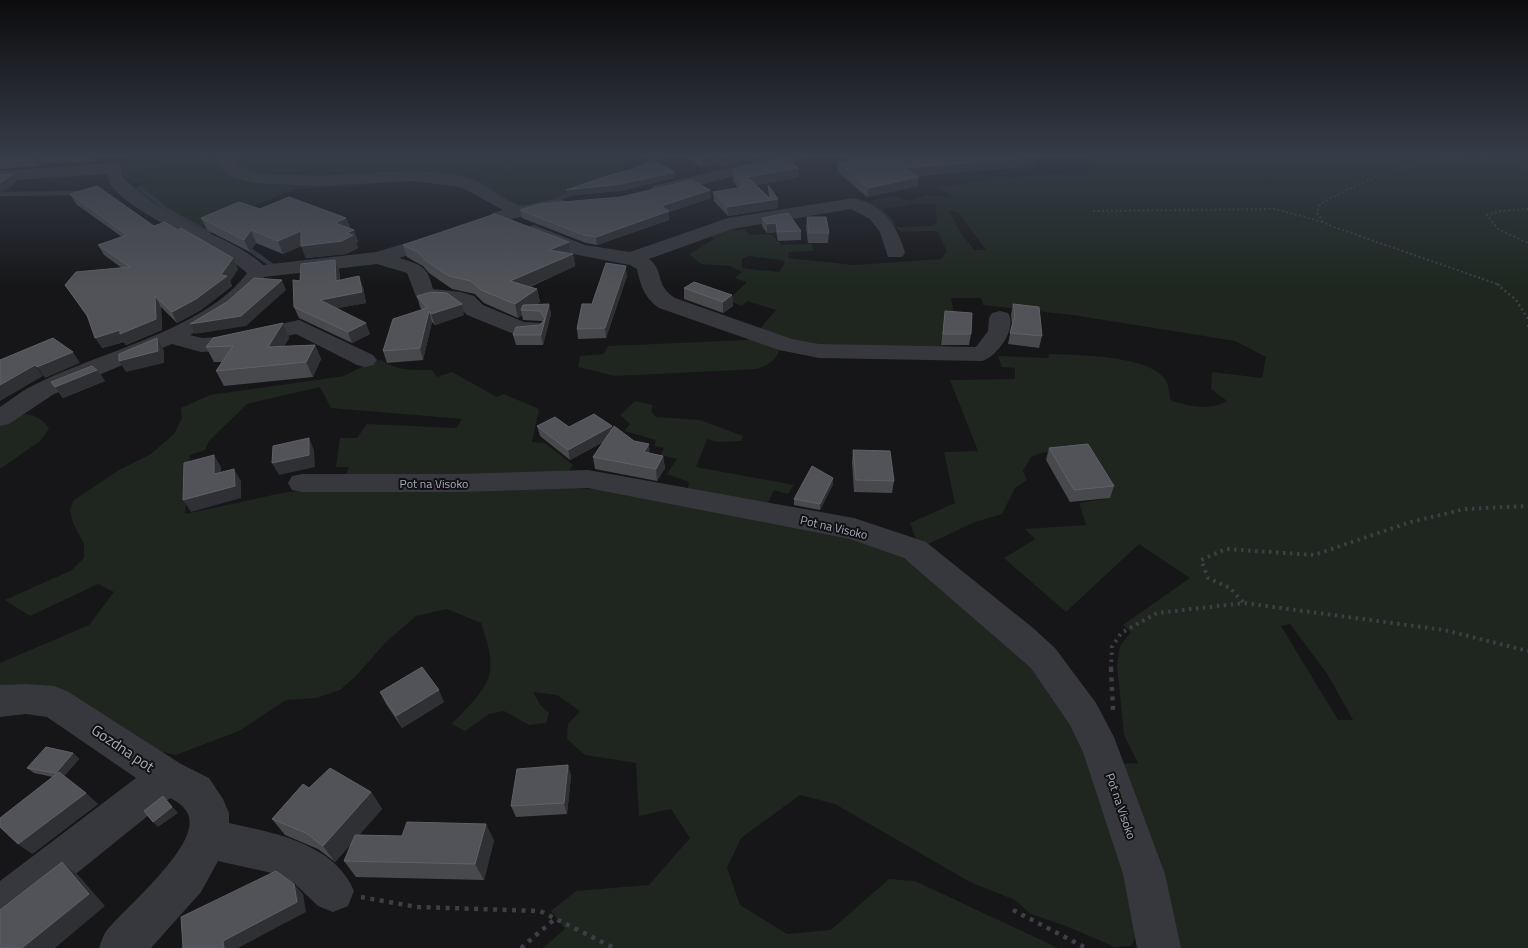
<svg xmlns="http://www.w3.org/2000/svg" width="1528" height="948" font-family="'Titillium Web',sans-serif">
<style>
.green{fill:#1e261f;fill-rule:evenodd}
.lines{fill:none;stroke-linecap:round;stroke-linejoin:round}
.stream{stroke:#2c353c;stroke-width:4.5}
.path-far3{stroke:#3d3f44;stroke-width:2;stroke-dasharray:2 2.5;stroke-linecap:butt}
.path-far2{stroke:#3d3f44;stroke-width:2.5;stroke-dasharray:2 3;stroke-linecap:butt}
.path-far1{stroke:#3d3f44;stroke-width:4;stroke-dasharray:2.5 4.5;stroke-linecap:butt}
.path{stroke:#3d3f44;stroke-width:4.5;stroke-dasharray:4 5.5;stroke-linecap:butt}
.minor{fill:#37383d;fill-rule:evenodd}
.wall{fill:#47494d}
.shaded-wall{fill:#2f3033}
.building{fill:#525359;stroke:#5f6168}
.labels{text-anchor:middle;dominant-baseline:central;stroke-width:4;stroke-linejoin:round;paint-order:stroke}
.street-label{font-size:12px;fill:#a8adb8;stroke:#111113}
.near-street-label{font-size:15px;fill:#a8adb8;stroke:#111113}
</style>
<rect width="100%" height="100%" fill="#161618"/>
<!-- green -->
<path class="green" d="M133 155H148L146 159H155L159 155H223L218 162 233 175 391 181 358 186 296 189 198 228 175 216 135 188 145 183 125 180 123 167Z
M233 155H655C638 160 625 169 609 177 576 192 553 201 517 207L470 179 456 175 253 176 229 160Z
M1088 155H1528V948H1179L1118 764 1138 763 1124 735 1117 666 1120 646 1131 632 1123 625 1190 578 1139 544 1066 612 1004 558 1035 539 1025 529 1086 525 1079 503 1105 499 1084 457 1044 452 1031 457 1023 471 1027 480 1015 488 1002 514 975 522 928 544 916 539 910 523 955 503 944 452 978 451 950 380 1015 379V368L1002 367 998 356 1048 358 1049 354C1078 355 1147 355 1165 379 1169 384 1169 395 1171 401 1189 406 1210 411 1227 401L1211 389 1212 372 1262 378 1266 357 1235 341 1073 315 983 305 981 298H951L955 319 945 320 940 345 948 347H811L759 330 776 310 747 301 742 306 728 300 747 282 735 278 742 272 730 266 701 264 689 254 714 239 706 233 729 227 735 230 744 229 750 235 771 234 782 245 812 244 813 251 789 252 788 258 854 265 941 259 947 251 937 231 901 232 868 204 870 201 894 196 909 201 928 195 955 198 940 189 932 188 1014 177 1092 171 1095 165ZM916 204H935L937 222 931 226 896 227 894 221 883 209ZM949 211 958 212 986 250H974L961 233ZM749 256 782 260 785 263 779 272 742 268V259ZM1290 624 1328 675 1353 720H1338L1281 626Z
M755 336 780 346C779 359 768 365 757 369L615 376 578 367 580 356 604 354 608 346 748 340Z
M381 360C397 371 413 370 432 370L437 377 452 372 497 397 504 394 539 409 532 442 545 443 573 465 567 473 344 479 349 467H336L340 438H357L367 424 456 428 462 419 331 408 320 387 247 404 209 441 205 450 190 455 185 514 287 492 323 489 573 488 613 490 833 531 898 554 1027 650 1073 713 1143 924 1131 946 1115 947 1066 926 1031 914 1015 900 970 882 835 804 800 795 741 838 727 868 740 905 787 934 831 930 889 879 915 881 1058 948H543L565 929 551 911 576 891 649 885 690 838 671 809 639 816 636 763 585 755 567 739 568 724 580 711 557 695 533 692 541 706 549 713 546 723 529 725 504 711 489 714 465 731 452 724C489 684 501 679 481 623L447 609 416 616 386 642 355 677 340 690 316 698 286 700 239 731 176 755 154 750 0 693V663L89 625 114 592 98 584 30 616 5 600 72 570 84 558V544L73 523 70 510 74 500 119 470 151 454 174 434 182 418 181 408 210 395 344 376 373 361Z
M635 401 653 405 651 411 656 417 700 420 743 436 741 441 718 442 707 439 696 467 794 485 788 494 774 490 766 507 687 493 689 482 667 474 677 459 661 455 664 448 654 446 656 440 624 431 630 424 620 415Z
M25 414C35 415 45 420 49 429L40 441 0 469V425Z"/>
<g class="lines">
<!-- stream -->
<path class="stream" d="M635 169 666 155
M140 188 168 211 209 233
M0 194 82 193
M552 202 574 192
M246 247 273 266H278"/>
<!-- path-far3 -->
<path class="path-far3" d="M1485 155 1487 158 1482 160C1469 161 1456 159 1443 160 1399 164 1358 183 1320 204L1317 213 1323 222 1331 226 1500 285
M131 169 171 162 183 164 209 158
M472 170 478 155
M1528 209 1501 211 1487 215 1498 229 1528 243
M1093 211 1275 209 1323 222"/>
<!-- path-far2 -->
<path class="path-far2" d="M1497 284 1516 300 1528 319
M1528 325V329"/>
<!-- path-far1 -->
<path class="path-far1" d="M1243 602 1230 588 1208 578 1201 560 1226 549 1314 555 1411 522 1465 509 1528 506
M1111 669 1112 647 1121 633 1157 613 1244 603 1444 630 1528 651"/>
<!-- path -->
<path class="path" d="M1111 668 1113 710
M361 897 417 907 540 911 614 948
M1013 910 1086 948
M521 948 556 918"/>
<!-- minor -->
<path class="minor" d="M220 155H236L233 160C250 178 278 174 301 175 356 178 414 163 468 178 486 183 501 199 519 205 527 207 549 197 563 200L566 204 563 208 498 222 492 221 489 217 492 213 503 210 461 187 414 181 316 186 254 183 230 177 217 161Z
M782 155H812L810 158 659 195 653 194 650 190 653 186Z
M115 163 121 165 123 178C142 194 161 210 183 221 211 235 240 244 263 265L376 252 440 233 447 235 450 239 447 243 399 258C421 265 427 265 433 289L461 292 474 296 483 305 524 322 542 323 545 328 542 333 522 336 514 334 467 315 458 306 451 302 417 299 407 273 377 264 264 277C246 304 219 320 190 335L202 338 219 337 299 320 373 355 377 360 373 365 365 367 357 365 296 334 219 351 201 352 172 344 54 394 9 424 0 426V407L23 391C87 354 203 333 247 273 223 249 106 205 107 174L0 181V171Z
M854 198C884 205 897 225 905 253L902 257H888L880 232 870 219 851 209 732 229 649 259C665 271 654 285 675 298L792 339 819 344 976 347 988 331 989 318 992 313 1000 311 1008 313C1018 328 997 357 982 361L819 358 779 350 659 308C644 297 641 287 637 269L630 265 573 254 527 235 525 231 527 227 534 225 585 245 630 252 728 218Z
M588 470 854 518 926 542 1033 628 1055 648 1096 703 1114 737 1165 874 1181 948H1137L1123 874 1083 752 1070 725 1031 668 904 558 850 539 588 488 460 492H302L292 490 288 483 292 476 302 474H460Z
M26 684 54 686 67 691 181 764 209 778 223 799 229 813V823C274 833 334 843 354 891L348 906 333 912 318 906 294 883 272 873 218 861 201 892 151 948H99C101 942 103 935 107 930 126 907 197 848 189 817 186 807 178 802 170 798L15 923 0 930V881L136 778 47 717 26 714 0 717V685Z"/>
</g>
<!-- wall -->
<path class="wall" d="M0 155H104L95 162 43 163 38 166 0 169Z
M682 155H769V156L723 167 719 162 702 167Z
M838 155H912L927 159 1034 166 917 176 918 186 867 197 838 172V163L847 161Z
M799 168V177L756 185 769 197 768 185 778 199V208L728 216 714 201 713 192 738 188 733 181V173Z
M70 194 154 226 238 269 230 281 232 286 201 310 177 323 161 307 162 330 126 345 124 342 102 348 88 318 65 285 122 268 104 255 98 245 122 237 76 204Z
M711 198 669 212V220L597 245 586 243 522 218 520 210Z
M260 209 346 218 350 228 354 230 358 242 356 243 358 248 346 254 306 258 301 246 283 254 256 243 250 252 207 230 201 218Z
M807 217 829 233 828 243H808L806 227Z
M762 218 801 231V240L778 241 776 232 767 233 762 226Z
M569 242 570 253 573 254 575 266 530 287 537 289 540 302 536 305 549 304 551 314 543 345H516L513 335 540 325 543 322 542 321 523 320 522 315 518 318 484 303 475 294 452 289 429 273 423 266 407 257 403 245Z
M335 260 339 270 340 280 363 287 366 303 337 308 370 334 352 343 299 318 294 307 300 281Z
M627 276 606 338 578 339 577 329 592 304Z
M684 288 732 295 733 306 723 313 684 299Z
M417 296 464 315 435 325 432 322 423 360 387 363 383 351 422 310 420 307Z
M1013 304 1042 336 1039 348 1008 344 1012 325 1011 315Z
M945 311 971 334 969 345H941Z
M283 323 289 338 284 346 315 345 321 359 313 377 224 386 216 371 222 362H214L206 347Z
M97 370 105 381 63 398 51 382Z
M537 426 569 427 612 426V429L650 453 663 456 665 468 657 481 595 469 593 457 603 442 570 460 540 436Z
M1049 448 1114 486 1110 498 1070 502 1046 460Z
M853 450 894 481 892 493 854 492 852 462Z
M833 478V484L820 510 794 505V499Z
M380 692 444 702 402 728 386 704Z
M73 753 79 759 64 776 98 804 32 854 53 777 34 773 27 768Z
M568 765 571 776 567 814 516 817 511 806Z
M309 788 371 792 382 809 359 835 494 840 484 880 356 877 344 861 351 844 335 862 318 849 285 835 272 819Z"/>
<!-- shaded-wall -->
<path class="shaded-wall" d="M39 155 43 163 38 166 34 159Z
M92 155H104L95 162Z
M711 155H718L719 162 702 167V158Z
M734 155H769V156L723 167V158Z
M1036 157 1034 166 904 177 905 168Z
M799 168V177L748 186V177Z
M675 172V178L622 191 567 196 566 190Z
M13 174 17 182 0 194V183Z
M919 177 918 186 867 197 868 188Z
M710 190 711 198 669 212V220L597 245 596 237 661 206Z
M778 199V208L728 216 727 207Z
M346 218 351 230 335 223Z
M776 223V232L767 233V224Z
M251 230 256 243 250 252 244 240Z
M354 230 358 242 356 243 358 248 346 254 306 258 301 246 283 254 278 241 301 231 346 233Z
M569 242 571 255 573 254 575 266 513 294 510 281 549 250Z
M233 258 238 269 230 281 232 286 201 310 177 323 172 312 221 275Z
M335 260 339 270 340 291 336 281Z
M626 266 627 276 606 338 605 328Z
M359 276 363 287 366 303 324 311 320 300Z
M282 280 286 290 246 326 195 334 190 324Z
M537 289 540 302 528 310H521L522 315 518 318 515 304Z
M732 295 733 306 723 313V302Z
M155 296 161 307 162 330 126 345 124 342 102 348 95 338Z
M462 304 464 315 435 325 431 314Z
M549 304 551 314 543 345 541 335Z
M429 311 432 322 423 360 420 348Z
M283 323 289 338 275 362 268 347Z
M366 323 370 334 352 343 348 332Z
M157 338 164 350V363L126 372 119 361Z
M315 345 321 359 313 377 306 362Z
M73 352 80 363 45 378 37 367Z
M35 365 43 376 0 401V385Z
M97 370 105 381 63 398 55 387Z
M612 426 613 436 570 460 568 450Z
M309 438 314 450 315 467 279 475 272 463Z
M649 444 650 456 644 452Z
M214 455 221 467V486L214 474Z
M663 456 665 468 657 481 656 469Z
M234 469 241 481V498L191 512 183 500Z
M833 478V484L820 510V504Z
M439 690 444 702 402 728 396 716Z
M73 753 79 759 62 779 56 773Z
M568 765 571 776 567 814 564 803Z
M371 792 382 809 335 862 323 846Z
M86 793 98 804 32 854 18 844Z
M163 796 178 813 158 827 153 822Z
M486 824 494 840 484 880 475 864Z
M62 862 78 875 105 906 55 948H22Z
M294 884 303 894 306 912 238 948H224L223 941Z"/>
<!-- building -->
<path class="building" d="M0 155H39L34 159 0 161Z
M696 155H711L702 158Z
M721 155H734L723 158Z
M851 155H912L927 159 968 155H1033L1036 157 905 168 919 177 868 188 838 163 858 159Z
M784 158 799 168 748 177 771 200 768 185 778 199 727 207 713 192 743 187 733 173 734 169Z
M657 162 675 172 621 184 566 190 607 176Z
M13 174 0 183V175Z
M692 180 710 190 661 206 669 211 596 237 584 235 520 210 539 204 621 197Z
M97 186 154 226 165 222 178 230 181 228 233 258 221 275 227 276 196 299 172 312 155 296 156 319 120 334V330L95 338 87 315 65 285 76 272 130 267 98 245 127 235 70 194Z
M289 197 346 218 335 223 354 230 346 233 353 235 342 241 301 246V231L278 241 251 230 244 240 201 218 239 202 260 209Z
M788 213 801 231 778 232 776 223 767 224 762 218Z
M495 214 569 242 549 250 573 254 510 281 537 289 515 304 481 290 471 281 449 276 425 260 419 253 403 245Z
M807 217H826L829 233H809Z
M335 260 336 281 359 276 362 292 320 300 366 323 348 332 294 307 293 280 300 281 301 264Z
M606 263 626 266 605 328 577 329 582 304H592Z
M254 278 282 280 241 316 190 324 227 302Z
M694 282 732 295 723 302 684 288Z
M431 292 447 293 462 304 431 314 429 311 420 348 383 351 393 319 427 308 417 296Z
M549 304 541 335H513L516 327 540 325 545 319 540 311 521 310 523 305Z
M1013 304 1039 307 1042 336 1010 333 1015 315Z
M945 311 972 313 971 334H943Z
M283 323 268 347 315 345 306 362 216 371 233 346 206 347 213 338Z
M53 338 73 352 37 367 35 365 0 385V360Z
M157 338 158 351 119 361V354Z
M92 366 97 370 55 387 51 382Z
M594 414 612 426 568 450 537 426 555 417 569 427Z
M614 426 634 441 649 444 644 452 663 456 656 469 593 457Z
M309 438V455L272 463 273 446Z
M1088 444 1114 486 1074 490 1049 448Z
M853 450 890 451 894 481 856 480Z
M214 455V474L234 469 235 486 183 500 184 463Z
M812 466 833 478 820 504 794 499Z
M422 667 439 690 396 716 380 692Z
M46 747 73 753 56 773 27 768Z
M568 765 564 803 511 806 517 769Z
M330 768 371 792 323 846 306 833 272 819 303 784 309 788Z
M59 772 86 793 18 844 0 827V818Z
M163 796 172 807 153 822 144 811Z
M407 822 486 824 475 864 344 861 355 835 402 836Z
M62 862 89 894 22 948H0V910Z
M276 871 294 884 297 902 223 941 224 948H183L181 917Z"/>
<!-- sky -->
<linearGradient id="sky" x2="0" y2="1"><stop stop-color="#0c0c0d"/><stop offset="0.54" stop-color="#363c48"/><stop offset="1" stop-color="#363c48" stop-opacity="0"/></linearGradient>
<rect width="1528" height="288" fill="url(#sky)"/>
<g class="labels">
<!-- street labels -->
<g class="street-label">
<text x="434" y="483">Pot na Visoko</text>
<text transform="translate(834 527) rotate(13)">Pot na Visoko</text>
<text transform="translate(1121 806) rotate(71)">Pot na Visoko</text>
</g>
<!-- near-street labels -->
<g class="near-street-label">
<text transform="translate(123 748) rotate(34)">Gozdna pot</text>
</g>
</g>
</svg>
